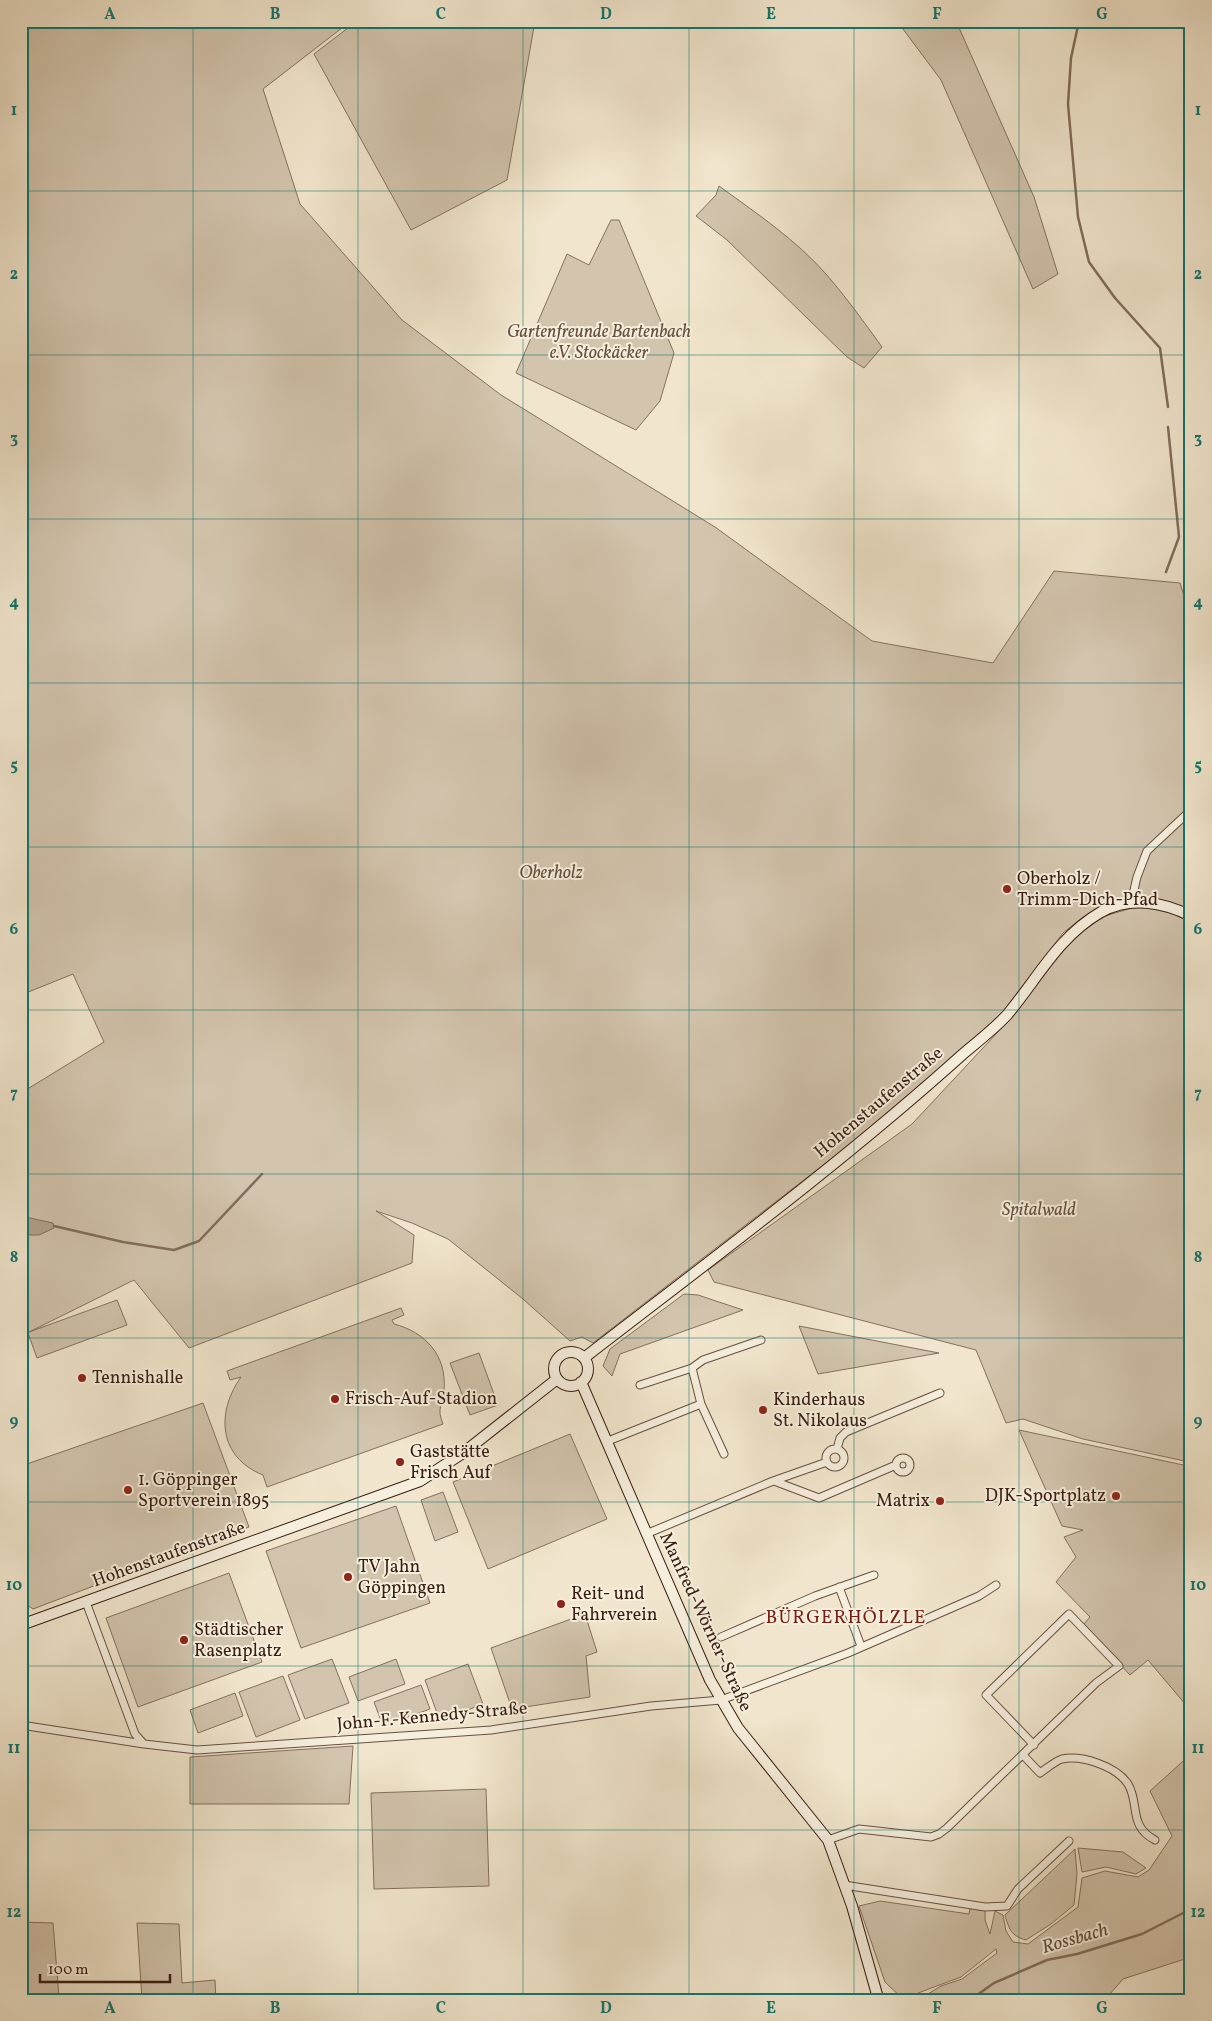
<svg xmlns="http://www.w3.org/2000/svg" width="1212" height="2021" font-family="Vollkorn,serif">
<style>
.green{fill:#d2c4ad;stroke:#86705f}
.water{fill:#b2a28d;stroke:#826d5b}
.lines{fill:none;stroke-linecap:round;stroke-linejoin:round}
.stream{stroke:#826d5b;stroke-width:2.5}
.street-casing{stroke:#674f40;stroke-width:9}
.secondary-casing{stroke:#391d11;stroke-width:12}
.street{stroke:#f6efde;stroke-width:7}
.secondary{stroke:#f6efde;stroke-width:10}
.grid{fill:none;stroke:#0f766e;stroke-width:1;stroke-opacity:0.55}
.poi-dot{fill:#8f2418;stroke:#f6efde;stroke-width:2}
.labels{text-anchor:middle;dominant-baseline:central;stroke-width:4;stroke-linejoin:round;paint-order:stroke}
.park-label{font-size:18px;font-style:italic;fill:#674f40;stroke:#f6efde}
.poi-label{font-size:18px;fill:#391d11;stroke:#f6efde;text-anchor:start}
.street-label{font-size:18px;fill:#391d11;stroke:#f6efde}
.neighbourhood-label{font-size:19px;letter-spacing:1px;fill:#7a1f14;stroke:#f6efde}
.water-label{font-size:19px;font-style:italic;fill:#634c3c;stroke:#f6efde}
.neatline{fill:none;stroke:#0f766e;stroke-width:2}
.grid-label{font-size:16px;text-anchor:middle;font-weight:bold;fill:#0f766e}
</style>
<rect width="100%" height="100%" fill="#f1e6cd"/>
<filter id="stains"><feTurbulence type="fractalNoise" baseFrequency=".004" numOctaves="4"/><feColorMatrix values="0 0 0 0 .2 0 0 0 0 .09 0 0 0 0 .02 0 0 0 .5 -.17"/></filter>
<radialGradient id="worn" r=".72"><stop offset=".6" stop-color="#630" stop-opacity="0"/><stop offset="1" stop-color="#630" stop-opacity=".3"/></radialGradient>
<!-- green -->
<path class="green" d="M21 21H351L263 89 300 204 402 320 501 395 715 527 872 641 993 663 1054 571 1180 583 1191 618V1711L1148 1660 1130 1675 1083 1625 1090 1617 1056 1582 1076 1557 1064 1537 1083 1530 1062 1526 1019 1430 1188 1466 1189 1462 1083 1439 1023 1419 1006 1423 976 1350 714 1282 708 1270 912 1124 1010 1019 1060 952 1083 928 1108 915 1132 908 1131 898 1106 904 1083 917 1063 933 994 1023 888 1115 593 1343 582 1337 570 1341 523 1299 448 1239 412 1223 376 1211 414 1235 412 1263 189 1348 134 1280 29 1332 117 1300 127 1325 37 1358 28 1333 21 1336V1093L104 1042 73 974 21 995Z
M357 21H535L507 180 411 230 314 54Z
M897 21H956L1034 197 1058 274 1033 289 941 80Z
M719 186C756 213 795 239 826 274 846 297 864 322 882 347L864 368 847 357 727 240 696 216 716 195Z
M611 220H619L674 353 660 401 636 430 516 373 567 254 589 265Z
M684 1294 698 1295 743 1310 620 1354 612 1376 603 1366 610 1349Z
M401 1308 404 1315 392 1320 394 1324C425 1332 447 1355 444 1390 443 1406 436 1407 443 1424L267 1487 263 1475C218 1457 216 1412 241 1377L230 1380 227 1371Z
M799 1326 939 1353 818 1374Z
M479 1353 498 1405 470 1415 450 1363Z
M203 1403 249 1527 33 1609 21 1601V1466Z
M570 1434 607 1519 488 1569 453 1482Z
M443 1492 458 1532 435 1541 421 1500Z
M396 1506 430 1603 301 1648 266 1551Z
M229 1573 262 1662 138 1707 106 1618Z
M585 1614 597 1652 586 1656 590 1697 512 1709 491 1648Z
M332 1659 349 1703 305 1719 288 1675Z
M396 1659 405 1684 358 1701 349 1677Z
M468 1664 483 1704 440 1721 425 1680Z
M283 1676 300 1720 256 1737 239 1692Z
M421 1685 430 1709 383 1726 374 1702Z
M235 1693 243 1716 198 1733 190 1710Z
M353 1746 349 1804H190V1757Z
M1191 1754V1957L1123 1979 1109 1995V2000H918L941 1986 962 1979 997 1953 996 1949 961 1977 918 1993 911 2000H904L885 1982 859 1906 880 1901 969 1914 970 1908 985 1909V1920L990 1934 995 1911 1003 1915 1006 1931 1013 1942 1028 1944 1078 1907 1082 1878 1105 1871 1138 1877 1149 1870 1172 1836 1150 1791Z
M486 1789 489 1886 374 1889 371 1793Z
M1078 1848 1123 1852 1146 1868 1136 1874 1106 1867 1082 1872Z
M1075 1849 1077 1874 1074 1905 1051 1924 1026 1940C1011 1936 1009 1929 1005 1915Z
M21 1922 53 1923 59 1997 21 1999Z
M137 1923 179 1924 182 1983 215 1980 216 2000H142Z"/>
<!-- water -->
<path class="water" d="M21 1216 53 1223 54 1228 39 1235H21Z"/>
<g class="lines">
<!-- stream -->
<path class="stream" d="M1079 21 1071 58 1068 104 1078 217 1089 262 1115 298 1160 348 1168 407
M1166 572 1179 537 1168 427
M54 1226 123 1242 174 1250 199 1241 262 1174
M970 2000 994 1983 1047 1960 1077 1954 1142 1934 1191 1909"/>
<defs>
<path id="street" d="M1131 903 1137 877 1147 851 1191 810
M640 1385 692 1368 703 1360 761 1340
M701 1404 724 1454
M608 1441 701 1404 692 1368
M837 1449 840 1438 846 1432 940 1393
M826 1458a9 9 0 1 1 18 0a9 9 0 1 1-18 0Z
M896 1465a7 7 0 1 1 14 0a7 7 0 1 1-14 0Z
M774 1481 819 1498 896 1465
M646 1534 773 1481 827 1462
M839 1587 861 1646
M86 1602 135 1734 144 1744 197 1750 491 1730 651 1706 721 1700 848 1653 979 1596 996 1585
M721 1637 815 1596 874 1575
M21 1725 144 1744
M1023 1755 1040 1773C1046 1769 1055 1761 1062 1759 1082 1755 1116 1766 1128 1784 1140 1804 1128 1826 1155 1840
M828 1840 859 1829 931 1837 939 1834 947 1828 1096 1683 1119 1666 1069 1614 986 1695 1034 1745
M844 1885 985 1907 1007 1906 1018 1889 1069 1841"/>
<path id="secondary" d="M554 1369a17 17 0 1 1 34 0a17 17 0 1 1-34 0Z
M584 1358C712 1259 843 1162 963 1054 977 1042 994 1029 1007 1015 1038 978 1058 937 1101 912 1130 896 1163 902 1191 916
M581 1382 710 1680 738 1728 828 1840 852 1906 878 1998
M21 1625 420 1481 463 1453 557 1379"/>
</defs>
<!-- street casing -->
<use href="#street" class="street-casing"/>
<!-- secondary casing -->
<use href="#secondary" class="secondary-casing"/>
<!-- street -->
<use href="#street" class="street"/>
<!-- secondary -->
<use href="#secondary" class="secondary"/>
</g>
<!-- grid -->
<path class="grid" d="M193 21V2000M358 21V2000M523 21V2000M689 21V2000M854 21V2000M1019 21V2000M21 191H1191M21 355H1191M21 519H1191M21 683H1191M21 847H1191M21 1010H1191M21 1174H1191M21 1338H1191M21 1502H1191M21 1666H1191M21 1830H1191"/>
<!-- markers -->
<g class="poi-dot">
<circle cx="1007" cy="889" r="5"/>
<circle cx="82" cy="1378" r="5"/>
<circle cx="335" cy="1399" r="5"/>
<circle cx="763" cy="1410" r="5"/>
<circle cx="400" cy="1462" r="5"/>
<circle cx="128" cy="1490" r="5"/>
<circle cx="1116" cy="1496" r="5"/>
<circle cx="940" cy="1501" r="5"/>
<circle cx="348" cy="1577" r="5"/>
<circle cx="561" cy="1604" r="5"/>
<circle cx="184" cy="1640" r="5"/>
</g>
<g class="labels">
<!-- park labels -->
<g class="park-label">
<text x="599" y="332">Gartenfreunde Bartenbach<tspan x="599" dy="21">e.V. Stockäcker</tspan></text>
<text x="551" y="873">Oberholz</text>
<text x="1039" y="1210">Spitalwald</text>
</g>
<!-- poi labels -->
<g class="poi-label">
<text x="1017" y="879">Oberholz /<tspan x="1017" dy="21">Trimm-Dich-Pfad</tspan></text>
<text x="92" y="1378">Tennishalle</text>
<text x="345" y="1399">Frisch-Auf-Stadion</text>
<text x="773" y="1400">Kinderhaus<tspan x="773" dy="21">St. Nikolaus</tspan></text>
<text x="410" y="1452">Gaststätte<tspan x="410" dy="21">Frisch Auf</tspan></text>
<text x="138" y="1480">1. Göppinger<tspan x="138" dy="21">Sportverein 1895</tspan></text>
<text x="1106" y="1496" text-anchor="end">DJK-Sportplatz</text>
<text x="930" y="1501" text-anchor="end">Matrix</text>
<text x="358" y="1567">TV Jahn<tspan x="358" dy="21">Göppingen</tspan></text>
<text x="571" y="1594">Reit- und<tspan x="571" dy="21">Fahrverein</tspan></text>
<text x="194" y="1630">Städtischer<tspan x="194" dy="21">Rasenplatz</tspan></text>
</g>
<!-- street labels -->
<g class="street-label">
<text transform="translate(879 1103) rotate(-40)">Hohenstaufenstraße</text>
<text transform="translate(169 1555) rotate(-20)">Hohenstaufenstraße</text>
<text transform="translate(705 1622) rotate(65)">Manfred-Wörner-Straße</text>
<text transform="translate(432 1717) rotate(-5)">John-F.-Kennedy-Straße</text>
</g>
<!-- neighbourhood labels -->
<g class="neighbourhood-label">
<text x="846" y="1618">BÜRGERHÖLZLE</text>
</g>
<!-- water labels -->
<g class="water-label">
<text transform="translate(1075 1939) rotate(-16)">Rossbach</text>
</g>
</g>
<!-- margin -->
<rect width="1212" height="2021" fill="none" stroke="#f1e6cd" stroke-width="55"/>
<!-- scale -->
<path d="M40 1974v8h130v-8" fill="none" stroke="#391d11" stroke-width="2.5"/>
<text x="48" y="1974" font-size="15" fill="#391d11" stroke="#f6efde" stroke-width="4" paint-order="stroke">100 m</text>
<rect x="28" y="28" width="1156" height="1966" class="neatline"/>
<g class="grid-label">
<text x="110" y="19">A</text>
<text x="275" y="19">B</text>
<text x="441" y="19">C</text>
<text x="606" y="19">D</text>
<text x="771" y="19">E</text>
<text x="937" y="19">F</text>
<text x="1102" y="19">G</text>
<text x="14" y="115">1</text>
<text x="1198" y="115">1</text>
<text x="14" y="279">2</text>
<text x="1198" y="279">2</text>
<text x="14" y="443">3</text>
<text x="1198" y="443">3</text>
<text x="14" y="607">4</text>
<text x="1198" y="607">4</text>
<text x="14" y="770">5</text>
<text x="1198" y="770">5</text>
<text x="14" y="934">6</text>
<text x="1198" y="934">6</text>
<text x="14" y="1098">7</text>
<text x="1198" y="1098">7</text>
<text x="14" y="1262">8</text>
<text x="1198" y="1262">8</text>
<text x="14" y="1426">9</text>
<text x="1198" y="1426">9</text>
<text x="14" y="1590">10</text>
<text x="1198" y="1590">10</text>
<text x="14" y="1753">11</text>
<text x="1198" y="1753">11</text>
<text x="14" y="1917">12</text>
<text x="1198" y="1917">12</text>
<text x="110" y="2013">A</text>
<text x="275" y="2013">B</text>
<text x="441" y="2013">C</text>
<text x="606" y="2013">D</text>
<text x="771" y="2013">E</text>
<text x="937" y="2013">F</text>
<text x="1102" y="2013">G</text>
</g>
<rect width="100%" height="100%" filter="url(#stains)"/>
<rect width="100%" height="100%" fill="url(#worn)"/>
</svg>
